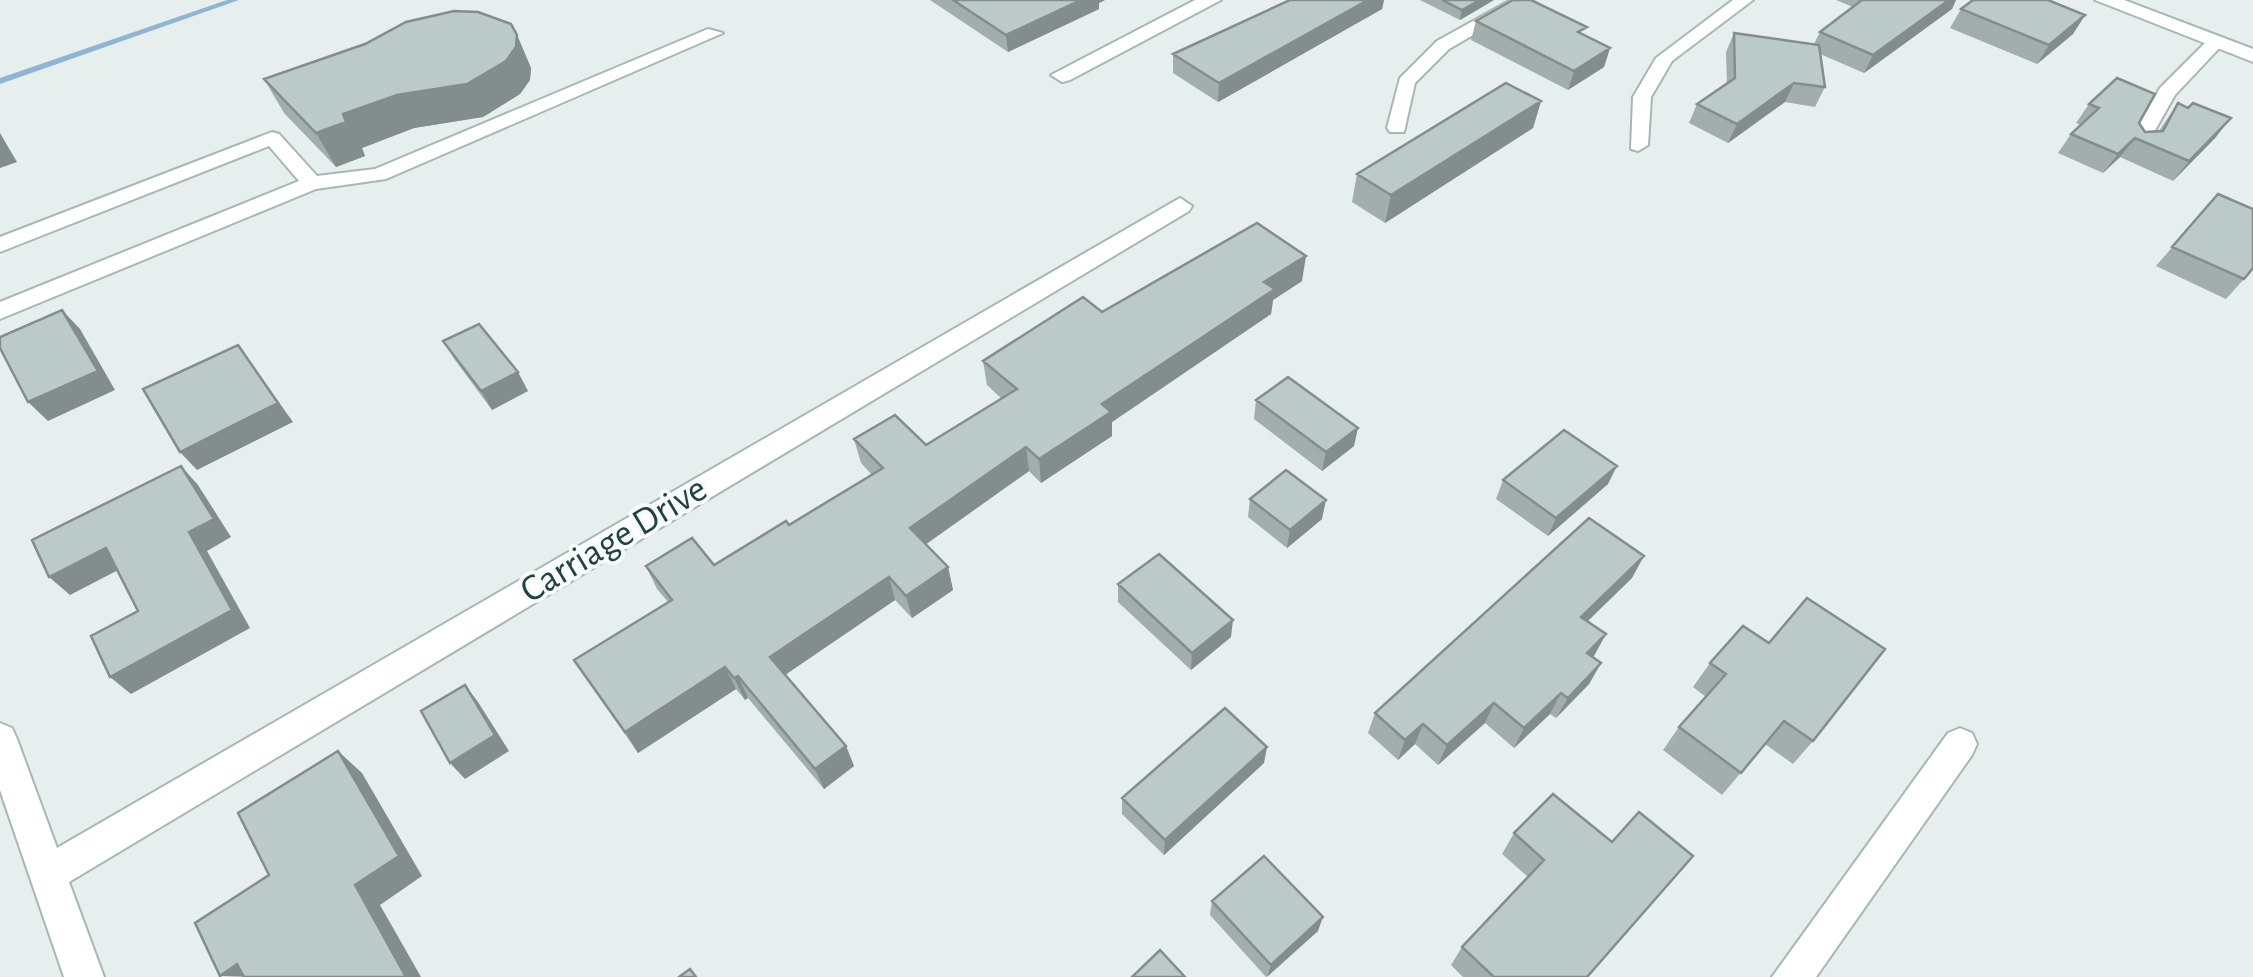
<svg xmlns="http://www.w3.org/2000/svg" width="2253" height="977" font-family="'Alegreya Sans',sans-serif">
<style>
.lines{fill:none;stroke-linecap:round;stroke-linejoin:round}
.stream{fill:#8eb5d3;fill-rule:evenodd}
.lane-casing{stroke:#a8b7b6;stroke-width:4}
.street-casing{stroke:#a8b7b6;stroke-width:4}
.lane{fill:#fff;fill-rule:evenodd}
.street{fill:#fff;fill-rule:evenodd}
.wall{fill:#a1aeac}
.shaded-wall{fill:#838d8c}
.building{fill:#bbcac8;stroke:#838d8c;stroke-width:2.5}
.labels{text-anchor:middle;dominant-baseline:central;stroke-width:8;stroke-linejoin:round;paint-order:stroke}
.street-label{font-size:38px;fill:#244142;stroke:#f7fbfa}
</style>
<rect width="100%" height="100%" fill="#e6efed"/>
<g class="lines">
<!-- stream -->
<path class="stream" d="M227 0H239L0 84V78Z"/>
<defs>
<path id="lane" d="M1511 0H1533L1449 49 1415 83 1404 132H1390L1387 128 1400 78 1437 41Z
M1733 0H1753L1672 61 1651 97 1648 145 1638 151 1631 149 1633 97 1656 58Z
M708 29 723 33 386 179 316 189 0 319V302L299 181 269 146 0 252V237L272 132 279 134 317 176 375 169Z
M2210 38 2225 42 2175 95 2145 148H2131L2128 144 2160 88Z"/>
<path id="street" d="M1195 0H1221L1070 80 1062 82 1051 75Z
M2095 0H2124L2253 49V62Z
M1180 198 1192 206 1189 211 69 882 104 977H64L0 790V723L12 728 17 739 57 848Z
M1960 728 1972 733 1977 744 1972 755 1816 977H1772L1948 733Z"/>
</defs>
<!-- lane casing -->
<use href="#lane" class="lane-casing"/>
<!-- street casing -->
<use href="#street" class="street-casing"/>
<!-- lane -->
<use href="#lane" class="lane"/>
<!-- street -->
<use href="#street" class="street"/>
</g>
<!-- wall -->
<path class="wall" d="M930 0H1105L1099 3V9L1008 52Z
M1290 0H1384L1382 9 1218 102 1173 73V54Z
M1420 0H1494L1460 20Z
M1836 0H1956L1952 9 1864 73 1820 54 1825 87 1815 107 1785 102 1728 143 1689 123 1697 104 1727 84 1726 52 1734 33 1814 44 1820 32 1853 7Z
M1961 9 2085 15 2073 34 2037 64 1950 28Z
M1476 21 1584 35 1610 48 1604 67 1568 90 1471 40Z
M517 35 531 68 530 80 520 94 483 117 414 128 362 148 365 156 336 167 284 113 264 79Z
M1541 101 1533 128 1385 223 1352 202 1357 174Z
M2178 103 2216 137 2173 181 2120 157 2103 173 2058 153 2071 134 2081 125 2076 123 2089 104 2139 123 2145 132 2159 131Z
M2218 194 2244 279 2226 299 2156 266Z
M1302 281 1273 300 1271 314 1112 422V436L1041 483 1029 471 926 544 948 567 953 590 912 618 895 600 785 675 846 746 854 766 824 789 748 698 745 700 736 689 638 753 574 660 668 602 657 589 646 566 714 565 789 525 872 475 861 463 854 439 926 445 1002 399 987 385 983 361 1102 312Z
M443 341 528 391 492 410 455 360Z
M1256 400 1354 446 1322 471 1254 419Z
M1503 480 1608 484 1548 536 1496 499Z
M1250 499 1322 519 1287 548 1248 517Z
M1632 578 1588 621 1593 657 1601 663 1589 684 1556 718 1550 714 1514 748 1485 723 1438 765 1415 744 1398 760 1368 733 1375 713Z
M1118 584 1231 637 1191 670 1118 602Z
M1769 643 1813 741 1793 764 1765 744 1722 795 1663 750 1679 727 1706 697 1693 687 1710 663Z
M1264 763 1164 855 1122 814V798Z
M1553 794 1587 977H1463L1451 965 1462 947 1528 877 1502 854 1514 833Z
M1212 901 1318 931 1266 977 1210 915Z"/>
<!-- shaded-wall -->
<path class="shaded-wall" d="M1081 0H1105L1099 3V9L1008 52 1006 35Z
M1368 0H1384L1382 9 1218 102 1219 83Z
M1480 0H1494L1460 20 1462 10Z
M1949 0H1956L1952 9 1864 73 1873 55Z
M2085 15 2073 34 2037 64 2049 45Z
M517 35 531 68 530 80 520 94 483 117 414 128 362 148 365 156 336 167 316 133 343 114Z
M1610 48 1604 67 1568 90 1574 71Z
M1794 83 1785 102 1728 143 1737 124Z
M1541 101 1533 128 1385 223 1391 195Z
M2231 118 2216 137 2173 181 2189 161Z
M0 133 17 162 0 168Z
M2135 138 2120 157 2103 173 2118 154Z
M1306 256 1302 281 1273 300 1271 314 1112 422V436L1041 483 1039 459 1102 404 1264 282Z
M62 310 80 329 115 390 48 421 28 402Z
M238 345 293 422 197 470 180 452Z
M518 372 528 391 492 410 481 391Z
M1358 428 1354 446 1322 471 1326 452Z
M1026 447 1029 471 915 552 910 528Z
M181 466 198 485 231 537 207 551 250 628 131 694 110 677 189 532Z
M1617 466 1608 484 1548 536 1556 518Z
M1326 500 1322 519 1287 548 1290 530Z
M106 548 126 566 70 595 49 577Z
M1644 556 1632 578 1570 638 1581 617Z
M948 567 953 590 912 618 906 596Z
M889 577 895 600 779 679 770 657Z
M1233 620 1231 637 1191 670 1192 653Z
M1606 634 1594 656 1575 674 1587 653Z
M1601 663 1589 684 1556 718 1568 698Z
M725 667 736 689 638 753 625 732Z
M738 676 748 698 745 700 734 678Z
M465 685 478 702 509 751 465 779 450 763Z
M1561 693 1550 714 1514 748 1524 728Z
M1494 703 1485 723 1438 765 1447 745Z
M1423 724 1415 744 1398 760 1405 740Z
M846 746 854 766 824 789 815 769Z
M1267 747 1264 763 1164 855 1165 840Z
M338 751 362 773 422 876 380 905 421 977H406L355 885Z
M1323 917 1318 931 1267 977 1271 965Z
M237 964 259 977 220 976Z"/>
<!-- building -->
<path class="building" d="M953 0H1081L1006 35Z
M1290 0H1368L1219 83 1173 54Z
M1442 0H1480L1462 10Z
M1513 0H1531L1587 27 1578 32 1610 48 1574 71 1476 21Z
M1862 0H1949L1873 55 1820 32Z
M1973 0H2048L2085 15 2049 45 1961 9Z
M454 11 478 12 511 24 517 35 516 47 506 61 467 84 397 95 343 114 346 122 316 133 264 79 365 44 406 22Z
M1734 33 1819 45 1825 87 1794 83 1737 124 1697 104 1735 78Z
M2117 78 2155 94 2139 123 2145 132 2163 131 2178 103 2188 108 2193 103 2231 118 2189 161 2135 138 2118 154 2071 134 2099 108 2089 104Z
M1506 83 1541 101 1391 195 1357 174Z
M2218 194 2253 209V268L2244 279 2172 247Z
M1257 223 1306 256 1264 282 1275 289 1102 404 1111 412 1039 459 1026 447 910 528 948 567 906 596 889 577 770 657 846 746 815 769 738 676 734 678 725 667 625 732 574 660 672 600 646 566 692 538 714 565 786 521 789 525 883 468 854 439 895 415 926 445 1017 389 983 361 1083 297 1102 312Z
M62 310 98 371 28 402 0 348V337Z
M479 324 518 372 481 391 443 341Z
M238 345 278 403 180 452 143 389Z
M1288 377 1358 428 1326 452 1256 400Z
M1564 430 1617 466 1556 518 1503 480Z
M181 466 214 519 189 532 232 610 110 677 91 636 138 611 106 548 49 577 32 540Z
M1286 470 1326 500 1290 530 1250 499Z
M1589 518 1644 556 1581 617 1606 634 1587 653 1601 663 1568 698 1561 693 1524 728 1494 703 1447 745 1423 724 1405 740 1375 713Z
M1159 554 1233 620 1192 653 1118 584Z
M1807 598 1885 649 1813 741 1784 721 1741 773 1679 727 1726 674 1710 663 1743 626 1769 643Z
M465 685 495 735 450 763 421 711Z
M1225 708 1267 747 1165 840 1122 798Z
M338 751 399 856 355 885 406 977H244L237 964 220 976 195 923 269 875 238 813Z
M1553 794 1612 842 1639 812 1693 856 1587 977H1494L1462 947 1544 860 1514 833Z
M1264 856 1323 917 1271 965 1212 901Z
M1160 950 1185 977H1132Z
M690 969 696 977H679Z"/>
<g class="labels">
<!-- street labels -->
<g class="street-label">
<text transform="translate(614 540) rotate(-31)">Carriage Drive</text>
</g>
</g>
</svg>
